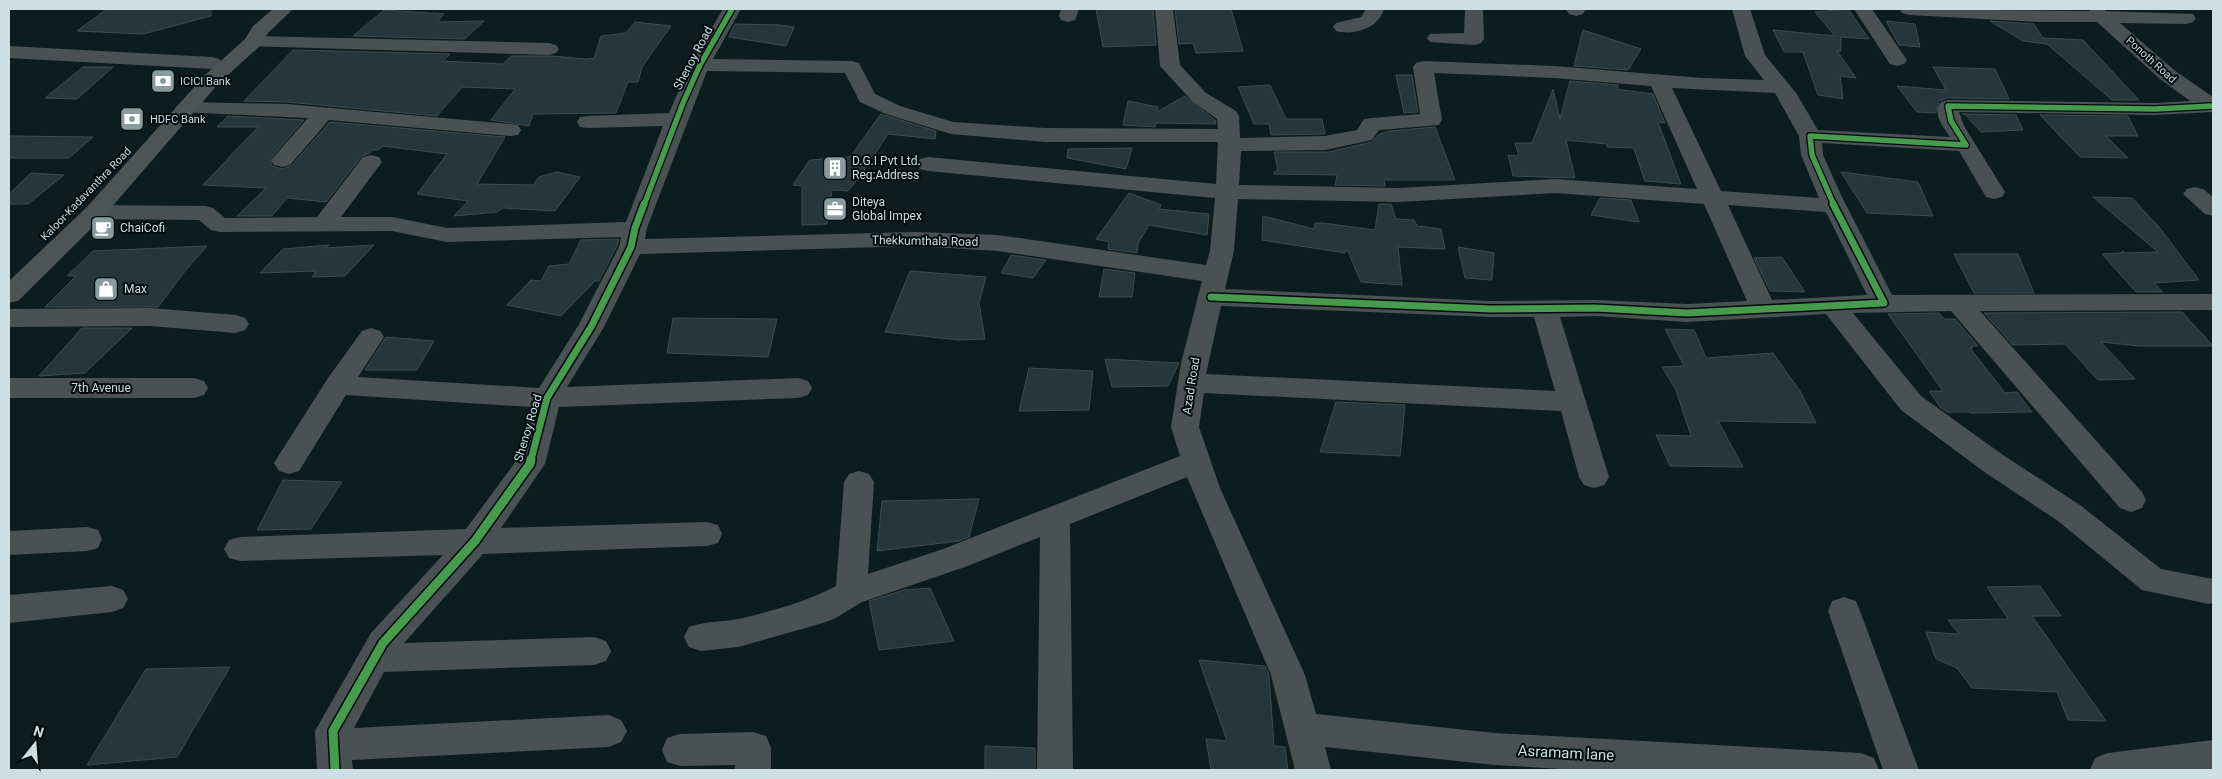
<svg xmlns="http://www.w3.org/2000/svg" width="2222" height="779" font-family="Roboto,sans-serif">
<style>
.building{fill:#25373d;stroke:#3d4b4f}
.lines{fill:none;stroke-linecap:round;stroke-linejoin:round}
.minor{fill:#4a5152;fill-rule:evenodd}
.secondary{fill:#4c5454;fill-rule:evenodd}
.cycleway-far2-casing{stroke:#000b0e;stroke-width:8}
.cycleway-far1-casing{stroke:#000b0e;stroke-width:10}
.cycleway-casing{stroke:#000b0e;stroke-width:12}
.cycleway-far2{stroke:#469c4c;stroke-width:5.5}
.cycleway-far1{stroke:#469c4c;stroke-width:7}
.cycleway{stroke:#469c4c;stroke-width:9}
.labels{text-anchor:middle;dominant-baseline:central;stroke-width:4;stroke-linejoin:round;paint-order:stroke}
.far-street-label{font-size:11px;fill:#cbdfe4;stroke:#000b0e}
.far-poi-label{font-size:11px;fill:#cbdfe4;stroke:#000b0e;text-anchor:start}
.street-label{font-size:12px;fill:#cbdfe4;stroke:#000b0e}
.poi-label{font-size:12px;fill:#cbdfe4;stroke:#000b0e;text-anchor:start}
.near-street-label{font-size:15px;fill:#cbdfe4;stroke:#000b0e}
</style>
<rect width="100%" height="100%" fill="#0c1d20"/>
<!-- building -->
<path class="building" d="M107 9H211V16L143 34 77 31Z
M1096 9H1153L1156 45 1103 47Z
M1175 9H1231L1243 51 1196 53 1193 43 1179 44Z
M1848 9 1869 39 1841 37V51H1837L1856 78 1840 76 1843 99 1818 95 1803 52H1784L1773 30 1835 36 1815 12Z
M384 10 444 14 437 22 484 21 465 39 353 36Z
M1886 21 1915 24 1920 47 1899 45Z
M1990 21 2034 24 2043 38 2083 40 2139 100H2112L2047 44 2023 41Z
M635 22 671 26 642 67 638 82H628L616 113 533 114 529 126 491 120 515 89 462 87 437 116 287 102 244 101 293 50 450 54 443 61 503 64 511 56H552L586 59 594 58 601 36 626 33Z
M735 24 780 25 794 27 786 46 729 37Z
M1583 30 1641 49 1628 70 1574 66Z
M83 67H113L77 99 45 98Z
M1933 67 1995 69 2009 99 1948 98 1939 101 1936 113 1917 112 1897 86 1946 90Z
M1396 75H1412L1418 112 1404 113Z
M1570 81 1619 85 1616 89 1653 94 1665 123 1658 122 1681 184 1645 181 1634 148 1607 147V144L1566 140 1575 178 1513 176 1508 155 1519 156 1515 143H1532L1553 89 1560 119Z
M1270 85 1286 119H1322L1325 134 1271 135 1269 124H1254L1238 87Z
M1185 96 1215 120 1216 124 1156 123 1155 127 1123 125 1128 101 1158 107 1157 112Z
M881 114 936 131 935 139 888 134 861 175 848 191 832 190 827 224 802 225V186L793 185 810 160 850 157Z
M1962 114 2016 115 2023 130 1981 132 1965 114Z
M2040 115 2128 116 2138 136H2106L2128 158 2080 157Z
M228 116 304 120 270 159 272 166 282 169 291 166 330 122 505 137 477 184 533 185 539 177 557 172 580 177 555 211 503 208 497 212 454 216 468 201 417 194 447 154 383 146 378 150H372L370 153 362 156 326 202 287 198 272 216H237L266 188 203 185 258 127H217Z
M1435 127 1455 180H1384L1385 186 1335 185 1337 175 1274 174V172L1278 170 1274 152H1329L1372 142 1378 135 1389 131Z
M9 136 93 137 69 158H9Z
M1132 148 1126 169 1067 158 1068 149Z
M1841 172 1918 182 1933 216 1867 213Z
M31 173 64 175 28 204H9V194Z
M1129 193 1161 205 1159 209 1209 214 1207 235 1149 225 1138 243 1137 253 1108 249 1109 242 1096 239Z
M2093 197 2132 198 2159 227 2199 280 2154 283 2163 292H2136L2102 254 2121 253 2123 251 2125 253 2158 252Z
M1600 198 1631 200 1639 222 1591 215Z
M1379 204H1391L1396 219 1414 220 1417 226 1441 229 1445 249 1398 247 1402 285 1361 282 1347 249 1345 253 1262 240 1263 216 1314 229 1315 223H1323L1375 230Z
M619 239 617 246 599 281H595L561 316 507 305 531 280 541 281 549 266 569 264 581 240Z
M329 245 325 248 374 245 345 276 312 277 316 271 260 273 283 249Z
M207 246 186 270 158 307H45L76 276H67L93 251Z
M1458 247 1494 253 1492 280 1465 278Z
M1954 254H2018L2034 293H1974Z
M1011 255 1046 260 1033 278 1001 273Z
M1782 257 1805 292 1770 291 1754 258Z
M1104 269 1135 273 1132 297H1099Z
M910 271 986 277 979 303 985 339 959 340 885 332Z
M2182 312 2213 346H2140L2101 342 2135 379 2098 380 2065 344 2013 345 1984 313Z
M1939 313 1944 319H1955L1978 346H1971L1973 348H1970L2005 393 2017 392 2032 412 1970 413 1969 412H1947L1941 408 1929 391H1943L1888 314Z
M673 318 777 319 768 357 667 353Z
M82 328H132L85 373 39 376Z
M1665 329 1694 330 1706 358 1773 353 1800 391 1816 423 1718 421 1743 467 1670 466 1656 435 1691 436 1676 390 1662 367 1684 366Z
M386 337 434 341 417 370H365Z
M1105 359 1179 363 1168 386 1112 387Z
M1029 368 1093 371 1089 410 1019 411Z
M1336 402 1405 405 1400 456 1320 452Z
M283 480 342 482 311 529 257 530Z
M979 499 969 537 959 541 877 551 882 501Z
M2040 586 2061 616H2032L2106 721 2068 720 2057 692 1972 688 1957 668 1936 659 1926 632 1959 634 1948 620 2008 619 1987 587Z
M930 588 954 641 879 650 869 601 904 590Z
M1199 660 1265 666 1269 675 1274 746 1285 747 1288 770H1211L1206 739 1227 741Z
M230 667 177 757 87 765 146 669Z
M985 746 1035 748V770H985Z"/>
<g class="lines">
<!-- minor -->
<path class="minor" d="M723 9H741L713 59 852 61 859 63 875 94 900 106 953 122 1045 128 1218 129 1217 119 1192 101 1160 66 1155 9H1173L1180 65 1206 93 1236 111 1239 116 1240 138 1325 136 1357 130 1364 119 1372 118 1420 114 1413 67 1416 63 1423 61 1554 66 1702 78 1764 80 1745 56 1732 9H1750L1765 55 1796 93 1818 130 1950 137C1943 127 1932 113 1941 102L1948 100 2155 103 2190 101 2160 79 2097 22H2040L1909 15 1902 13 1900 9 2089 11 2091 9H2103L2106 11 2193 14 2196 18 2193 22 2186 24 2120 23 2174 70 2213 97V112L2155 115 1959 112 1964 126 2005 192 2002 197 1994 199 1986 197 1959 151 1822 143 1823 155 1841 195 1892 295 2213 294V310L1980 311 2142 492 2146 500 2142 508 2131 512 2120 508 1951 311 1853 313 1921 396 2003 455 2080 505 2161 569 2213 579V603L2209 604 2142 590 2058 521 1983 471 1901 410 1826 314 1687 322 1595 316 1560 317 1609 477 1604 485 1594 488 1584 485 1579 477 1561 411 1204 393 1199 427 1220 488 1305 675 1316 714 1495 733 1861 753 1874 758 1879 770H1578L1495 765 1325 747 1331 770H1295L1271 675 1187 477 1070 524 1073 770H1037L1040 537 965 567 862 602 834 619 823 623 738 647 701 651 689 647 684 637 689 627C706 621 722 622 739 619 772 611 806 602 836 586L844 482 849 474 859 471 869 474 874 482 868 574 943 549 1180 456 1171 427 1181 363 1202 281 998 251 915 246 640 254 604 327 567 387 798 378 808 381 812 388 808 395 798 398 559 407 545 464 501 528 707 522 718 525 722 534 718 543 707 546 483 554 404 643 594 637 606 641 611 651 606 661 594 665 384 672 354 728 609 715 621 720 627 731 621 742 609 747 352 760 353 770H317L315 731 371 633 443 555 240 561 229 558 224 549 229 540 240 537 466 529 516 461 531 407 346 395 299 471 289 474 279 471 274 463 328 378 362 331 371 328 380 331 384 337 358 377 539 388 578 326 619 247 621 237 447 242 392 231 219 232 211 230 199 220 95 219 87 217 83 212 87 207 95 205 205 206 213 208 225 218 317 217 363 157 371 155 379 157 382 162 341 217H392L447 228 626 222 663 126 588 128 580 127 577 122 580 117 588 116 669 113 690 65ZM707 71 845 73 860 102 886 114 951 134 1045 142H1218L1216 184 928 157 920 159 917 164 920 169 928 171 1215 198 1210 251 1206 265 998 235 915 232 645 239 647 228ZM1434 73 1554 78 1651 86 1697 189 1555 179 1399 188 1239 185 1241 151 1325 150 1372 140 1379 130 1439 125 1442 120ZM1672 88 1775 93 1799 136 1801 155 1819 198 1721 191ZM1555 193 1704 204 1747 301 1687 304 1595 300 1491 301 1225 289 1234 251 1238 199 1399 202ZM1728 205 1826 212 1867 295 1772 300ZM1221 306 1491 317H1534L1555 391 1206 374Z
M1061 9H1079L1075 20 1068 22 1061 20 1059 16Z
M1366 9H1384C1379 28 1354 36 1336 31L1333 27 1336 23 1361 17Z
M1465 9H1483L1484 39 1481 43 1474 45 1430 42 1427 38 1430 34 1464 33Z
M1566 9H1585V10L1583 14 1576 16 1569 14Z
M1854 9H1872L1907 60 1904 64 1897 66 1890 64Z
M253 36 549 43 556 45 559 49 556 53 549 55 246 46 243 42 246 38Z
M9 46 212 57 219 59 222 63 219 67 212 69 9 58Z
M186 102 287 104 510 124 518 125 521 130 518 135 510 136 329 120 290 165 282 167 274 165 271 160 308 118 179 112 175 108 179 104Z
M2195 187 2203 189 2213 197V216L2205 214 2183 194 2187 189Z
M150 308 236 315 245 318 249 324 245 330 236 333 150 326 9 327V309Z
M9 378H194L204 381 208 388 204 395 194 398H9Z
M87 527 98 530 102 539 98 548 87 551 9 555V531Z
M112 586 123 590 128 599 123 608 112 612 9 623V595Z
M1844 597 1856 601 1860 611 1919 770H1883L1828 611 1832 601Z
M753 732 766 736 771 748V770H735V765L680 766 667 762 662 750 667 738 680 734Z
M2213 740V770H2090L2095 758 2108 753Z"/>
<!-- secondary -->
<path class="secondary" d="M273 9H293L268 33 260 46 219 83 103 217 18 301 9 303V281L87 207 205 75 245 39 253 26Z"/>
<defs>
<path id="cycleway-far2" d="M644 205 683 103 700 65 732 9
M1834 205 1812 155 1810 136 1966 145 1951 121 1948 106 2155 109 2212 106"/>
<path id="cycleway-far1" d="M1211 297 1491 309 1595 308 1687 313 1884 303 1833 204
M531 460 547 398 591 327 631 247 635 228 644 204"/>
<path id="cycleway" d="M335 770 333 731 383 643 475 541 530 464 531 459"/>
</defs>
<!-- cycleway-far2 casing -->
<use href="#cycleway-far2" class="cycleway-far2-casing"/>
<!-- cycleway-far1 casing -->
<use href="#cycleway-far1" class="cycleway-far1-casing"/>
<!-- cycleway casing -->
<use href="#cycleway" class="cycleway-casing"/>
<!-- cycleway-far2 -->
<use href="#cycleway-far2" class="cycleway-far2"/>
<!-- cycleway-far1 -->
<use href="#cycleway-far1" class="cycleway-far1"/>
<!-- cycleway -->
<use href="#cycleway" class="cycleway"/>
</g>
<!-- icons -->
<defs>
<symbol id="bank-square" viewBox="-11 -11 22 22"><rect x="-9" y="-9" width="18" height="18" rx="4" fill="#889b9f" stroke="#000b0e"/><path d="M-6-4H6V4H-6ZM0-2.3a2.3 2.3 0 1 0 0 4.6a2.3 2.3 0 1 0 0-4.6Z" fill="#fff"/></symbol>
<symbol id="building-square" viewBox="-11 -11 22 22"><rect x="-9" y="-9" width="18" height="18" rx="4" fill="#889b9f" stroke="#000b0e"/><path d="M-4-6H4V6H1V3H-1V6H-4ZM-2.5-4.3h1.7v1.8h-1.7ZM.8-4.3h1.7v1.8H.8ZM-2.5-1h1.7V.8h-1.7ZM.8-1h1.7V.8H.8Z" fill="#fff"/></symbol>
<symbol id="office-square" viewBox="-11 -11 22 22"><rect x="-9" y="-9" width="18" height="18" rx="4" fill="#889b9f" stroke="#000b0e"/><path d="M-6-3h4V-5.5h4V-3h4V5H-6ZM-1-4.5V-3h2v-1.5ZM-6 0V1H6V0Z" fill="#fff"/></symbol>
<symbol id="cafe-square" viewBox="-11 -11 22 22"><rect x="-9" y="-9" width="18" height="18" rx="4" fill="#889b9f" stroke="#000b0e"/><path d="M-5.5-4.5H6V0H3Q3 3.5 0 3.5H-2.5Q-5.5 3.5-5.5 0ZM3-3.2v2h1.7v-2ZM-6 4.5H4V6H-6Z" fill="#fff"/></symbol>
<symbol id="shop-square" viewBox="-11 -11 22 22"><rect x="-9" y="-9" width="18" height="18" rx="4" fill="#889b9f" stroke="#000b0e"/><path d="M-5-2.5h2.3a2.7 3.5 0 0 1 5.4 0H5L5.5 6h-11ZM-1.5-2.5h3a1.5 2.3 0 0 0-3 0Z" fill="#fff"/></symbol>
</defs>
<g fill-rule="evenodd">
<use href="#bank-square" x="149" y="67" width="28" height="28"/>
<use href="#bank-square" x="118" y="105" width="28" height="28"/>
<use href="#building-square" x="821" y="154" width="28" height="28"/>
<use href="#office-square" x="821" y="195" width="28" height="28"/>
<use href="#cafe-square" x="89" y="214" width="28" height="28"/>
<use href="#shop-square" x="92" y="275" width="28" height="28"/>
</g>
<g class="labels">
<!-- far-street labels -->
<g class="far-street-label">
<text transform="translate(2151 60) rotate(42)">Ponoth Road</text>
<text transform="translate(86 194) rotate(-46)">Kaloor-Kadavanthra Road</text>
</g>
<!-- far-poi labels -->
<g class="far-poi-label">
<text x="180" y="81">ICICI Bank</text>
<text x="150" y="119">HDFC Bank</text>
</g>
<!-- street labels -->
<g class="street-label">
<text transform="translate(693 58) rotate(-62)">Shenoy Road</text>
<text transform="translate(925 241) rotate(1)">Thekkumthala Road</text>
<text transform="translate(1191 386) rotate(-81)">Azad Road</text>
<text x="101" y="388">7th Avenue</text>
<text transform="translate(528 428) rotate(-73)">Shenoy Road</text>
</g>
<!-- poi labels -->
<g class="poi-label">
<text x="852" y="161">D.G.I Pvt Ltd.<tspan x="852" dy="14">Reg:Address</tspan></text>
<text x="852" y="202">Diteya<tspan x="852" dy="14">Global Impex</tspan></text>
<text x="120" y="228">ChaiCofi</text>
<text x="124" y="289">Max</text>
</g>
<!-- near-street labels -->
<g class="near-street-label">
<text transform="translate(1566 753) rotate(3)">Asramam lane</text>
</g>
</g>
<!-- border -->
<rect width="2222" height="779" fill="none" stroke="#cbdfe4" stroke-width="20"/>
<!-- north arrow -->
<g transform="translate(35 744) rotate(17)" stroke="#000b0e" stroke-width="4" paint-order="stroke">
<path d="M0-4L9 19L0 12L-9 19Z" fill="#cbdfe4"/>
<text y="-8" font-size="14" font-weight="bold" text-anchor="middle" fill="#cbdfe4">N</text>
</g>
</svg>
